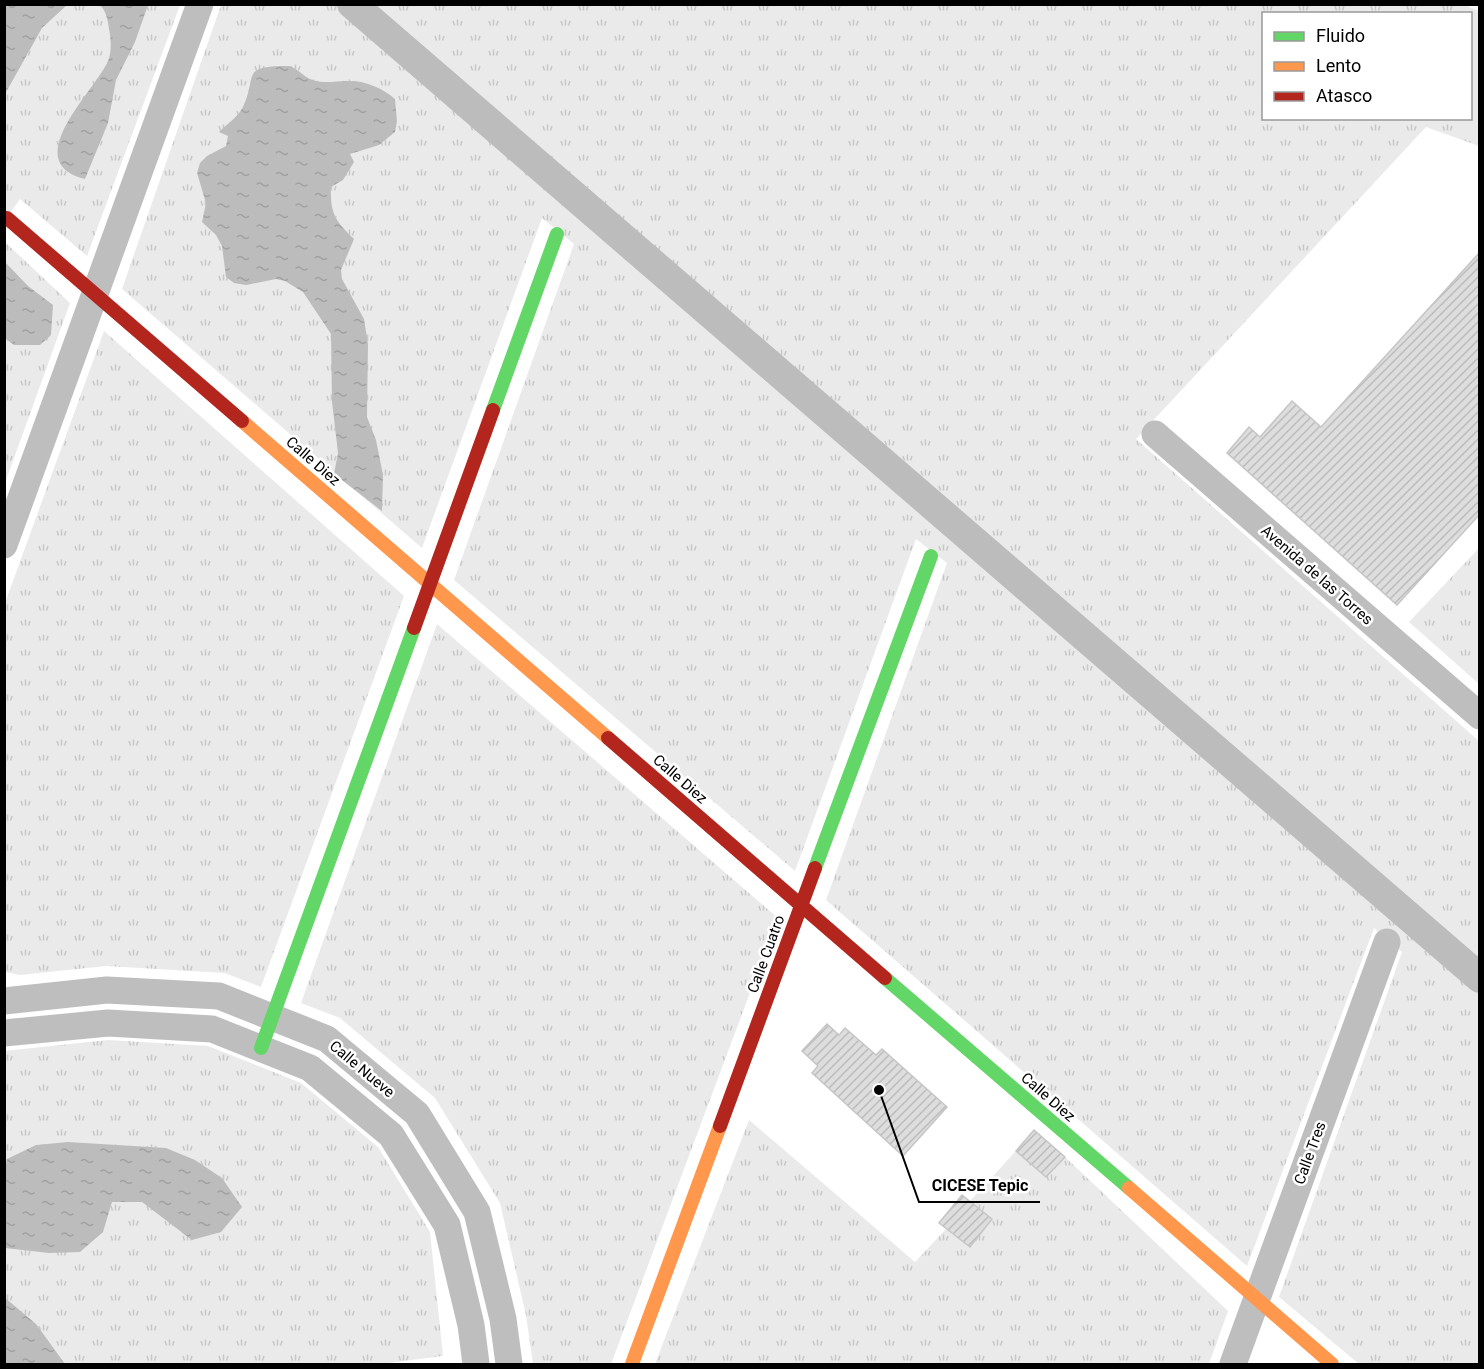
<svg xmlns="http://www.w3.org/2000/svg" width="1484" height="1369" font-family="Roboto,sans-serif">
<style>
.grass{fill:url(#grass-tufts);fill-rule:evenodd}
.water{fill:url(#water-ripples)}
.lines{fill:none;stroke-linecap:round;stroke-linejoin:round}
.canal{stroke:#bcbcbc;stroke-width:30}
.building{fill:url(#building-hatch);stroke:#c5c5c5;stroke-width:1.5}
.street{stroke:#bebebe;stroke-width:27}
.fast{stroke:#63d668;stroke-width:14}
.slow{stroke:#ff974d;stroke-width:14}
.jam{stroke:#b3261e;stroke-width:14}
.labels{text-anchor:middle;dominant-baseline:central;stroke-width:5;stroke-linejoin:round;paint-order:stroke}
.street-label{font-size:15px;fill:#000;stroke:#fff}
.leader{fill:none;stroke:#000;stroke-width:2}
.callout-dot{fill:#000;stroke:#fff;stroke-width:2}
.callout-label{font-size:16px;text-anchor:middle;font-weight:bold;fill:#000;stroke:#fff;stroke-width:5;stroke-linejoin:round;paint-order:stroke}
</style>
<defs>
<pattern id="grass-tufts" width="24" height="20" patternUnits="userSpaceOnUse" patternTransform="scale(1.5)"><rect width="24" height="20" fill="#eaeaea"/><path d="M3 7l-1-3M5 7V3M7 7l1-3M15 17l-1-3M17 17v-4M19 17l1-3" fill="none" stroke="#c7c7c7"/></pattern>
<pattern id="water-ripples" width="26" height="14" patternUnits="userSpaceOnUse" patternTransform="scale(1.5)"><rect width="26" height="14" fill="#bcbcbc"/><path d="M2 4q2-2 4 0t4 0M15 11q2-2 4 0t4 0" fill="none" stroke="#a0a0a0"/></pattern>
<pattern id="building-hatch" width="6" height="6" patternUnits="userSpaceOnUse" patternTransform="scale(1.5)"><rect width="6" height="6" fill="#ddd"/><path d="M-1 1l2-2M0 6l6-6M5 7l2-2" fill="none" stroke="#bcbcbc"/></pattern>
</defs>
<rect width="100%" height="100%" fill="#fff"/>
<!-- grass -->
<path class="grass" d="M1462 4 1479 11V146L1426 127 1136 439 1479 741V1364H1359L1279 1297 1402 952 1374 928 1247 1266 826 900 947 563 916 539 795 871 454 580 574 244 542 218 422 548 122 289 221 5ZM1264 14H1470V118H1264Z
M5 5H180L87 256 20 199 5 220Z
M5 242 70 303 5 483Z
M104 331 404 596 261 987 225 973 106 966 20 975 5 972V603Z
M1479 548V684L1409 622Z
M437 624 778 918 611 1364H533L526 1315 500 1203 435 1098 340 1018 301 1003Z
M108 1040 208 1046 301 1083 378 1147 430 1232 443 1356 380 1364H5L4 1051Z
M749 1120 915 1262 946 1229 970 1247 992 1219 970 1201 1016 1151 1046 1177 1065 1157 1228 1311 1209 1364H655Z"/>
<!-- water -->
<path class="water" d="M5 4 67 5 42 28 5 94Z
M99 5H148L135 42 116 80 108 123 85 179C17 162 95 91 108 61 112 51 111 39 109 29 108 21 106 9 99 5Z
M289 66C299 69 303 77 313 80 324 84 336 81 347 81 364 80 383 88 395 99L397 121 395 132 379 145 350 154 354 162 343 180 331 187C330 213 335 221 354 239L341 270 342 279 364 319 368 344 367 417 376 440 383 475 382 511 334 474 338 453 332 402 331 334 303 292 285 281 276 279 246 285 234 283 226 277 222 246 216 235 202 222 206 203 197 173 200 163 207 156 226 146 228 136 219 132C227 124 239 116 243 107 258 75 239 66 289 66Z
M5 262 28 286 53 305 51 335 40 345H14L5 338Z
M68 1142 166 1148 195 1160 222 1178 242 1207 221 1232 192 1240 142 1202H112L103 1232 80 1252 49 1253 5 1248 4 1171 7 1159 36 1145Z
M4 1297 36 1324 65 1364H5Z"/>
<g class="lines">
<!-- canal -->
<path class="canal" d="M352 4 1480 978"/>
</g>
<!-- building -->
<path class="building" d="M1480 252V514L1397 605 1227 453 1249 427 1260 437 1292 401 1321 427Z
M827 1024 839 1035 845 1028 876 1055 882 1049 947 1107 903 1156 812 1073 818 1066 802 1051Z
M1034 1130 1065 1157 1046 1177 1016 1151Z
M962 1195 992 1219 970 1247 939 1223Z"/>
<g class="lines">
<!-- street -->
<path class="street" d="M1155 434 1480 716
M4 545 200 4
M4 1001 107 990 219 996 327 1039 417 1114 477 1212 503 1319 509 1364
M4 1033 108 1023 212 1029 310 1068 391 1135 447 1225 471 1325 476 1364
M1233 1364 1387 942"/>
<!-- fast -->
<path class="fast" d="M493 410 557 234
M815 868 931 556
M885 978 1129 1188
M261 1048 414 628"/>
<!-- slow -->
<path class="slow" d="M242 421 608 738
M1129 1188 1332 1364
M632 1364 720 1126"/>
<!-- jam -->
<path class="jam" d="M7 218 242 421
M414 628 493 410
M608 738 885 978
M720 1126 815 868"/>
</g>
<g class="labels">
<!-- street labels -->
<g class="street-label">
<text transform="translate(313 461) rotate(41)">Calle Diez</text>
<text transform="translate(1317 575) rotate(41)">Avenida de las Torres</text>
<text transform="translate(680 779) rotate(41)">Calle Diez</text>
<text transform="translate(766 954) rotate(-70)">Calle Cuatro</text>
<text transform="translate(362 1069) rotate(40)">Calle Nueve</text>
<text transform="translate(1048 1097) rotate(41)">Calle Diez</text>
<text transform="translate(1310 1153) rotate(-70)">Calle Tres</text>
</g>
</g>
<!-- callouts -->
<path class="leader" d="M879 1090L919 1202H1040"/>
<circle class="callout-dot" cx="879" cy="1090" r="6"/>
<g class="callout-label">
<text x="980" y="1191">CICESE Tepic</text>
</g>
<!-- border -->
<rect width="1484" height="1369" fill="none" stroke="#000000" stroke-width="12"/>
<!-- legend -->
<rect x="1262" y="12" width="210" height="108" fill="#ffffff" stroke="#999999" stroke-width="1.5"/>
<rect x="1274" y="32" width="30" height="9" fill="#63d668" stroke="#999999" stroke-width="1.5"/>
<text x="1316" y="42" font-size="18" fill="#000000">Fluido</text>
<rect x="1274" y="62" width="30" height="9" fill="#ff974d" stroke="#999999" stroke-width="1.5"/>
<text x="1316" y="72" font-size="18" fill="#000000">Lento</text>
<rect x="1274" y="92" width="30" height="9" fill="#b3261e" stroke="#999999" stroke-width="1.5"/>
<text x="1316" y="102" font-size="18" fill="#000000">Atasco</text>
</svg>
